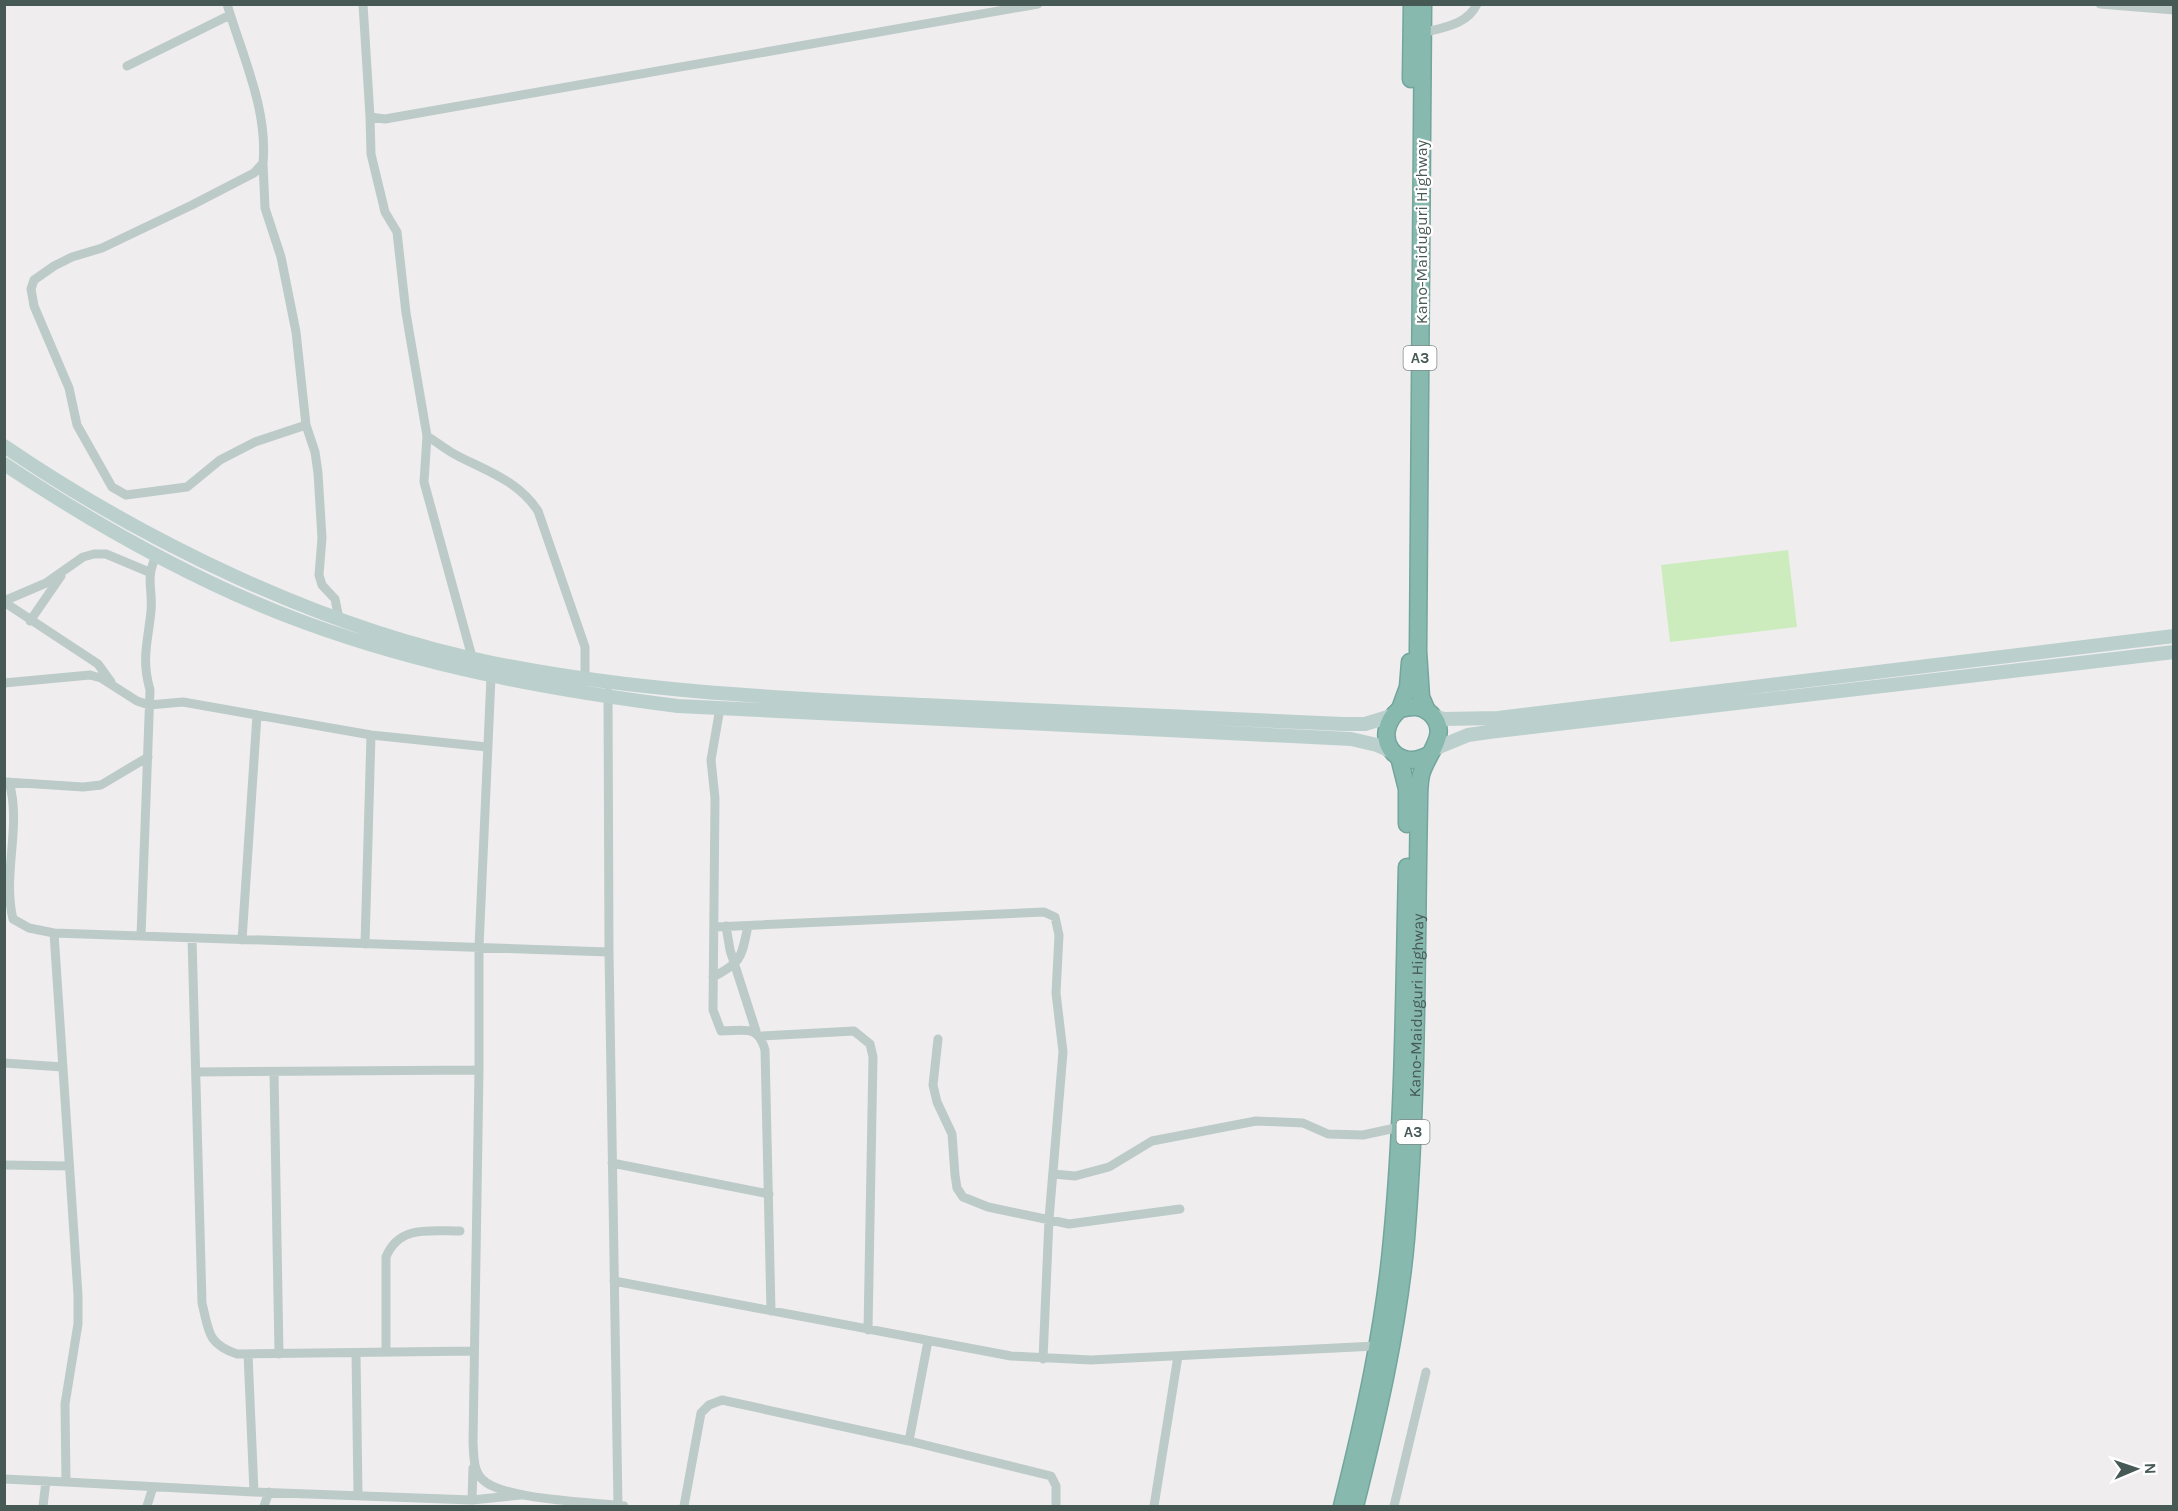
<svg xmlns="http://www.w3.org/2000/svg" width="2178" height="1511" font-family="Karla,sans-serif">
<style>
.green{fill:#ccecbd}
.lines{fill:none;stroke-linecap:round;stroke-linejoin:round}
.highway-casing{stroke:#72a59b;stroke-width:19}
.street{stroke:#bccbc8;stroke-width:9}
.secondary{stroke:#bbd0cc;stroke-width:14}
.highway{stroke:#87b9af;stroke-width:16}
.labels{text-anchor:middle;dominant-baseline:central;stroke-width:4.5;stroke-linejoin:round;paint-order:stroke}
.shield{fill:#fff;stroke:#7e8b88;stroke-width:1.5}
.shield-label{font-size:15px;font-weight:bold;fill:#465955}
.street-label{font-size:16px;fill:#465955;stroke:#fff}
</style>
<rect width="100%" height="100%" fill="#f0edef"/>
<!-- green -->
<path class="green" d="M1788 550 1797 627 1670 642 1661 565Z"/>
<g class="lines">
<defs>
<g id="highway">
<path d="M1423 4 1418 651 1421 697 1427 711"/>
<path d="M1411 79 1412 4"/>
<path d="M1400 709 1408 687 1410 662"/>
<path d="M1399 757 1407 789V824"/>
<path d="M1342 1506C1364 1419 1384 1329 1392 1239 1404 1116 1404 991 1407 867"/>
<path id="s1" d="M1355 1506C1377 1419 1398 1329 1406 1239 1418 1094 1416 949 1419 803 1419 794 1419 784 1421 775 1426 754 1451 734 1431 714 1422 705 1411 706 1400 709 1369 735 1396 775 1430 754"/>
</g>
</defs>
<!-- highway casing -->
<use href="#highway" class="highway-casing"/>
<!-- street -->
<path class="street" d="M227 4C242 55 268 109 263 163L254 173 192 205 102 248 72 257 54 266 34 280 31 289 34 306 69 388 77 425 112 487 126 495 187 487 220 460 255 442 306 425
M363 4 370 117 385 119 1038 4
M2100 4 2174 10
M1423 33C1444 27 1467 25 1477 4
M127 66 230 15
M370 117 371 154 385 212 397 232 406 313 427 436 424 482 472 657
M263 163 265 208 281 257 296 332 306 425 315 452 318 473 322 538 319 575 322 585 335 599 339 619
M427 436C437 442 447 451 458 456 489 472 518 481 538 511L585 647V681
M4 601 46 583 83 557 94 554H106L149 572
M4 602 98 664 111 682
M30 621 61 576
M491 677 479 947V1070L473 1443C474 1455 473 1470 482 1479 501 1500 594 1502 624 1506
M4 683 90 675 101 678 137 701 149 705 183 702 371 735 487 747
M608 692 609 952 618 1506
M720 708 711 760 715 798 713 1010 721 1031C744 1031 758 1024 765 1050L771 1311
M6 782 83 787 101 785 148 757
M9 782C22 826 2 874 13 919L29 928 54 933 609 952
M726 926 730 950 756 1031
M715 927 1044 912 1055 917 1059 935 1056 993 1063 1052 1049 1219 1043 1359
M54 933 78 1295V1324L65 1404 66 1482 254 1492 248 1354
M141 936 150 690C141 658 148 642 151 611 153 587 145 580 156 556
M192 938 202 1303C209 1331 207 1344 237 1354L474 1351
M242 940 257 715
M365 944 371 735
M713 977C743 961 741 958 748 926
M762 1036 854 1031 870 1044 873 1057 868 1330
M938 1039 933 1085 937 1102 952 1134 955 1175 957 1188 963 1197 988 1207 1069 1224 1180 1209
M4 1063 63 1067
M196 1072 479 1070
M274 1072 279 1354
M612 1163 769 1194
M4 1165 69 1166
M1053 1174 1075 1176 1109 1167 1152 1141 1256 1121 1303 1123 1328 1134 1363 1135 1400 1127
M614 1281 1011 1356 1091 1360 1376 1346
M386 1352V1257C399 1225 430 1231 460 1231
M356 1353 358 1495
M909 1441 928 1341
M4 1479 66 1482
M254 1492 472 1500 521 1495
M472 1500 473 1468
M43 1506 46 1481
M147 1506 153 1487
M264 1506 269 1492
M684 1506 701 1413 709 1405 722 1400 909 1441 1051 1476 1056 1486V1506
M1154 1506 1178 1356
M1394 1506 1426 1372"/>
<!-- secondary -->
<path class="secondary" d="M4 446C145 542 326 630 493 663 636 692 779 698 924 705 1064 711 1203 718 1343 724H1365L1391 716
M4 464C99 527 199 584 306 623 426 667 551 690 678 706L1351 739 1377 745 1393 752
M1433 716 1444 719 1498 718 2174 636
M1434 749 1468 735 1489 732 2174 652"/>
<!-- highway -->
<use href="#highway" class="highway"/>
</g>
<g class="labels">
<!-- shield labels -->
<g class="shield">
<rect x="1403.5" y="346" width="33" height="24" rx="4.5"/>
<rect x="1396.5" y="1120" width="33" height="24" rx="4.5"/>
</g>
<g class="shield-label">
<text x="1420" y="358">A3</text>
<text x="1413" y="1132">A3</text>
</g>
<!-- street labels -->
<g class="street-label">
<text transform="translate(1421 232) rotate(-90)">Kano-Maiduguri Highway</text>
<text stroke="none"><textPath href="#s1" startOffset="506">Kano-Maiduguri Highway</textPath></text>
</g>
</g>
<!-- border -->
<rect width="2178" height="1511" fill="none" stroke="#465955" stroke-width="12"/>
<!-- north arrow -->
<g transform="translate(2136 1469) rotate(88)" stroke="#ffffff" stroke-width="4.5" paint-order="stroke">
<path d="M0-4.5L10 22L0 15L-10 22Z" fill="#465955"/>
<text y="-9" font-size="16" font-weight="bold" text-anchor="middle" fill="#465955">N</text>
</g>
</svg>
